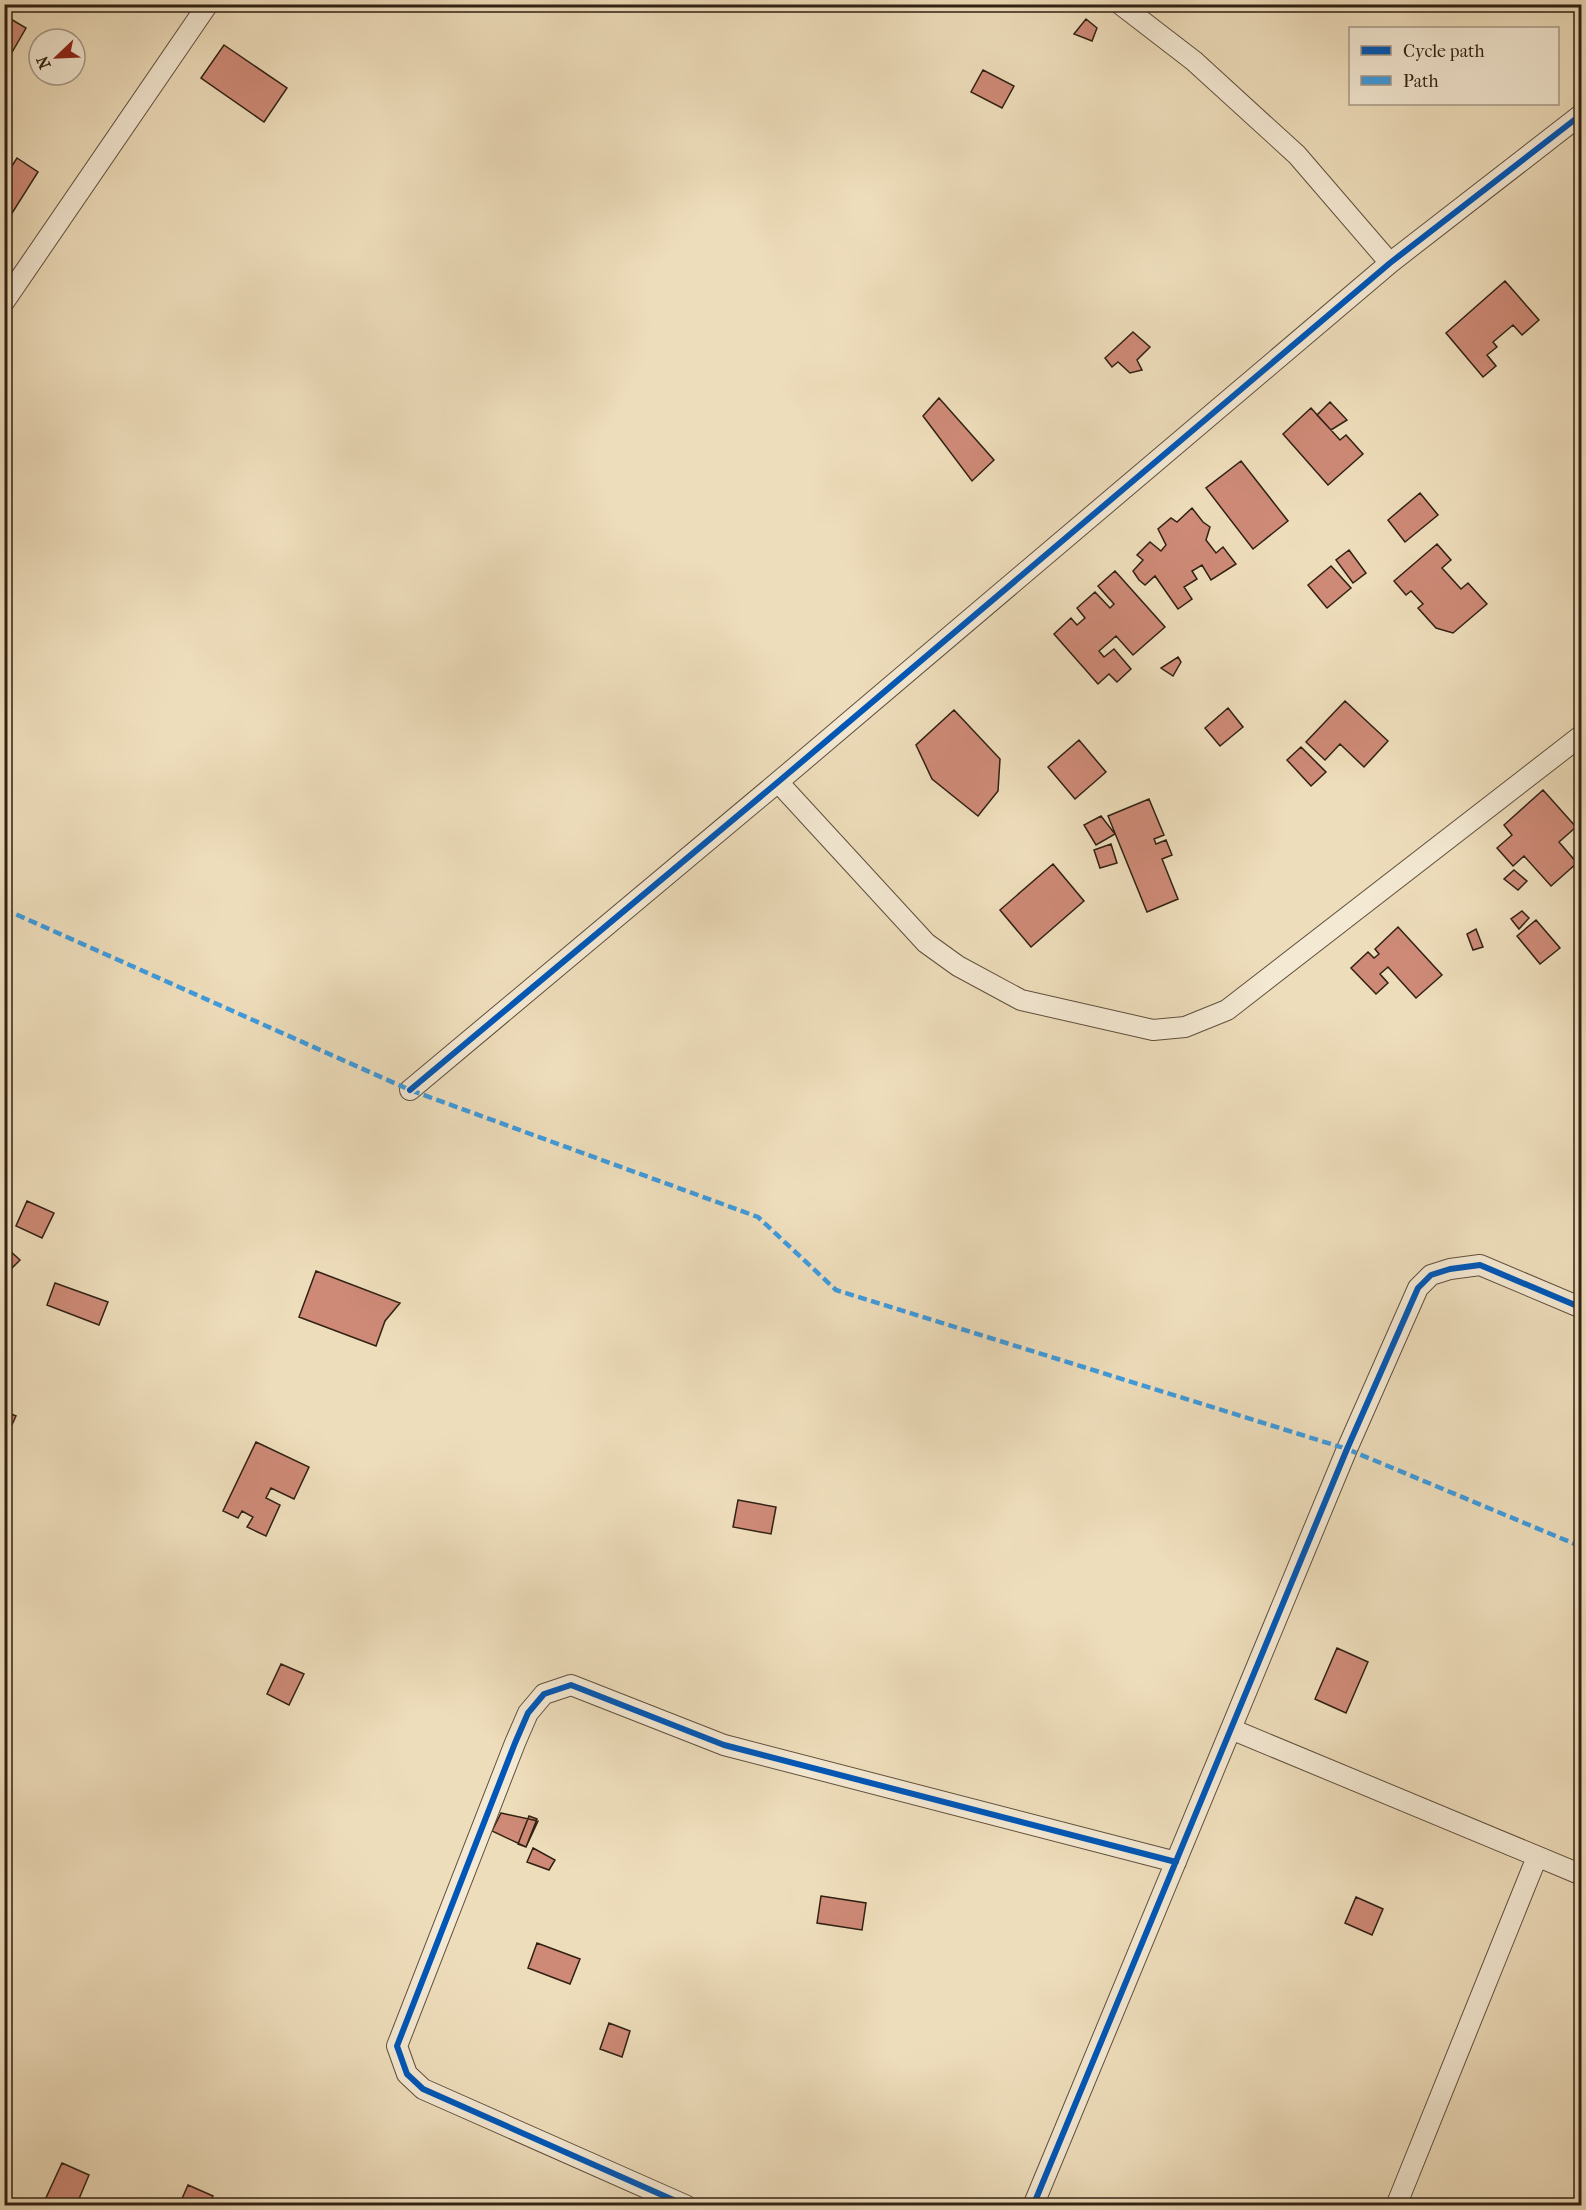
<svg xmlns="http://www.w3.org/2000/svg" width="1586" height="2210" font-family="'IM FELL French Canon',serif">
<style>
.building{fill:#ce8a77;stroke:#302113;stroke-width:1.5}
.lines{fill:none;stroke-linecap:round;stroke-linejoin:round}
.street-casing{stroke:#60503d;stroke-width:22}
.street{stroke:#f4e9d3;stroke-width:20}
.quiet{stroke:#3e9bde;stroke-width:4.5;stroke-dasharray:9 4.5;stroke-linecap:butt}
.cycleway-casing{stroke:#f4e9d3;stroke-width:10}
.cycleway{stroke:#0057b8;stroke-width:6}
</style>
<rect width="100%" height="100%" fill="#edb"/>
<filter id="stains"><feTurbulence type="fractalNoise" baseFrequency=".00333" numOctaves="4"/><feColorMatrix values="0 0 0 0 .2 0 0 0 0 .09 0 0 0 0 .02 0 0 0 .5 -.17"/></filter>
<radialGradient id="worn" r=".72"><stop offset=".6" stop-color="#630" stop-opacity="0"/><stop offset="1" stop-color="#630" stop-opacity=".3"/></radialGradient>
<!-- building -->
<path class="building" d="M4 15 26 28 11 54 4 50Z
M1086 19 1097 28 1092 41 1074 34Z
M224 45 287 88 264 122 201 78Z
M983 70 1014 86 1002 108 971 92Z
M17 158 38 172 4 226V178Z
M1505 281 1539 320 1522 335 1513 325 1493 342 1497 347 1487 355 1496 366 1483 377 1446 333Z
M1133 332 1150 347 1137 360 1142 370 1130 373 1118 362 1112 367 1105 358Z
M939 398 994 460 972 481 923 416Z
M1330 402 1347 420 1331 430 1317 415Z
M1311 408 1340 440 1346 435 1363 454 1328 485 1283 434Z
M1241 461 1288 521 1253 549 1206 488Z
M1420 493 1438 515 1405 542 1388 520Z
M1192 508 1203 522 1210 527 1206 540 1216 553 1223 547 1236 564 1211 580 1202 565 1192 571 1197 579 1184 587 1192 599 1178 609 1155 576 1145 585 1139 580 1133 571 1143 560 1137 555 1150 542 1161 551 1166 545 1158 529 1171 518 1177 522Z
M1437 544 1451 560 1442 568 1461 589 1468 583 1487 604 1453 633 1436 628 1418 608 1423 604 1411 591 1406 595 1394 581Z
M1349 550 1366 573 1353 583 1336 560Z
M1331 566 1351 588 1327 608 1308 585Z
M1115 571 1165 627 1133 655 1116 636 1099 651 1104 657 1114 649 1131 669 1117 682 1109 674 1098 684 1054 634 1071 618 1077 625 1085 618 1077 608 1095 592 1110 608 1114 604 1098 586Z
M1178 657 1181 662 1173 676 1161 668Z
M1345 701 1388 741 1364 767 1340 744 1325 760 1306 742Z
M1228 708 1243 727 1220 746 1205 728Z
M954 710 1000 759 998 791 978 816 932 779 916 745Z
M1079 740 1106 772 1075 799 1048 767Z
M1301 747 1326 772 1311 786 1287 760Z
M1543 790 1576 827 1559 842 1577 863 1551 886 1524 856 1513 866 1497 848 1512 835 1504 825Z
M1149 799 1164 835 1154 839 1156 844 1166 840 1172 855 1162 859 1178 899 1147 912 1108 816Z
M1101 816 1115 834 1096 845 1084 825Z
M1111 844 1117 863 1100 868 1094 850Z
M1053 864 1084 901 1031 947 1000 910Z
M1514 870 1527 881 1518 890 1504 879Z
M1522 911 1529 918 1519 929 1511 919Z
M1536 920 1560 948 1540 964 1517 936Z
M1398 927 1442 975 1416 998 1388 967 1380 974 1388 983 1376 994 1351 968 1368 952 1374 958 1379 954 1375 949Z
M1476 929 1483 947 1473 950 1467 934Z
M27 1201 54 1213 42 1238 16 1226Z
M9 1250 20 1260 12 1268 4 1261V1255Z
M316 1271 400 1303 385 1321 376 1346 299 1317Z
M55 1283 108 1302 99 1325 47 1305Z
M4 1411 16 1416 4 1442Z
M256 1442 309 1467 294 1499 271 1488 266 1498 280 1505 266 1536 247 1527 253 1517 242 1511 238 1518 223 1511Z
M738 1500 776 1507 771 1534 733 1527Z
M1337 1648 1368 1662 1346 1713 1315 1699Z
M281 1664 304 1674 289 1705 267 1694Z
M501 1813 538 1821 526 1847 492 1831Z
M529 1816 537 1819 526 1847 518 1844Z
M533 1848 555 1860 549 1870 527 1862Z
M821 1896 866 1903 862 1930 817 1923Z
M1356 1897 1383 1909 1372 1935 1345 1923Z
M537 1943 580 1959 570 1984 528 1968Z
M609 2023 630 2031 622 2057 600 2049Z
M62 2163 89 2175 76 2206H58L45 2200Z
M188 2185 213 2196 209 2206H191L181 2201Z"/>
<g class="lines">
<defs>
<path id="street" d="M1120 4 1194 61 1297 155 1390 263
M4 302 208 4
M778 782 926 943 958 966 1021 1000 1153 1030 1185 1027 1227 1010 1582 735
M410 1090 778 782 1390 263 1582 114
M1231 1729 1582 1875
M687 2206 423 2089 407 2074 397 2046 515 1743 528 1713 544 1694 571 1685 724 1745 1176 1862
M1033 2206 1347 1449 1418 1288 1431 1275 1450 1269 1480 1265 1582 1308
M1396 2206 1537 1857"/>
</defs>
<!-- street casing -->
<use href="#street" class="street-casing"/>
<!-- street -->
<use href="#street" class="street"/>
<!-- quiet -->
<path class="quiet" d="M4 909 410 1090 758 1217 836 1290 1347 1449 1582 1547"/>
<defs>
<path id="cycleway" d="M410 1090 778 782 1390 263 1582 114
M687 2206 423 2089 407 2074 397 2046 515 1743 528 1713 544 1694 571 1685 724 1745 1176 1862
M1033 2206 1347 1449 1418 1288 1431 1275 1450 1269 1480 1265 1582 1308"/>
</defs>
<!-- cycleway casing -->
<use href="#cycleway" class="cycleway-casing"/>
<!-- cycleway -->
<use href="#cycleway" class="cycleway"/>
</g>
<!-- margin -->
<rect width="1586" height="2210" fill="none" stroke="#edb" stroke-width="24"/>
<rect x="6" y="6" width="1574" height="2198" fill="none" stroke="#302113" stroke-width="3"/>
<rect x="12" y="12" width="1562" height="2186" fill="none" stroke="#302113" stroke-width="1.5"/>
<!-- legend -->
<rect x="1349" y="27" width="210" height="78" fill="#f4e9d3" stroke="#a69986" stroke-width="1.5"/>
<rect x="1361" y="46" width="30" height="9" fill="#0057b8" stroke="#a69986" stroke-width="1.5"/>
<text x="1403" y="57" font-size="18" fill="#302113">Cycle path</text>
<rect x="1361" y="76" width="30" height="9" fill="#3e9bde" stroke="#a69986" stroke-width="1.5"/>
<text x="1403" y="87" font-size="18" fill="#302113">Path</text>
<!-- north arrow -->
<g transform="translate(57 57) rotate(247)"><circle r="28" fill="#f4e9d3" stroke="#a69986" stroke-width="1.5"/>
<path d="M0-4.5L10 22L0 15L-10 22Z" fill="#8f2418"/>
<text y="-9" font-size="16" font-weight="bold" text-anchor="middle" fill="#302113">N</text>
</g>
<rect width="100%" height="100%" filter="url(#stains)"/>
<rect width="100%" height="100%" fill="url(#worn)"/>
</svg>
